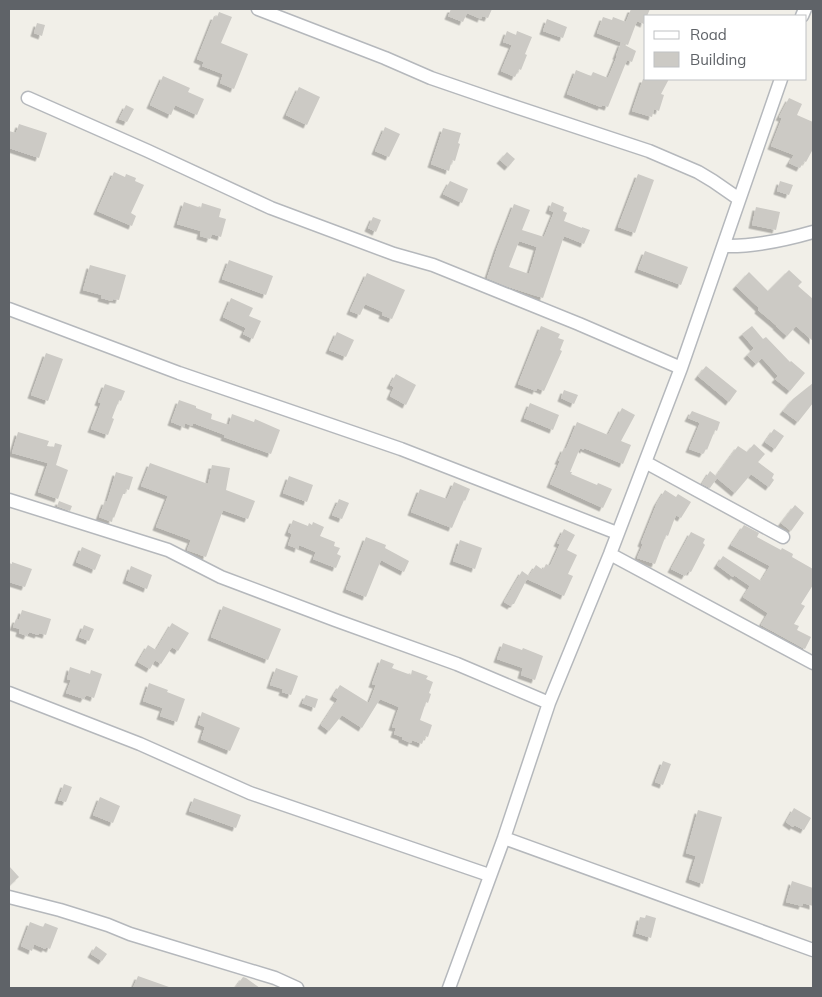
<svg xmlns="http://www.w3.org/2000/svg" width="822" height="997" font-family="Mulish,sans-serif">
<style>
.building{fill:#cccac5;fill-rule:evenodd;filter:url(#shadow)}
.lines{fill:none;stroke-linecap:round;stroke-linejoin:round}
.minor-casing{stroke:#b5b8bc;stroke-width:15}
.minor{stroke:#fff;stroke-width:12}
</style>
<defs>
<filter id="shadow"><feDropShadow dx="-3.5" dy="3.5" stdDeviation="0" flood-color="#0004"/></filter>
</defs>
<rect width="100%" height="100%" fill="#f1efe8"/>
<!-- building -->
<path class="building" d="M451 9H492L488 18 482 16 481 19 467 13 463 22 448 16Z
M631 9H650L647 16H646L644 24 637 21 628 45 597 33 603 17 612 20 613 17 626 22Z
M219 12 232 17 221 43 248 54 234 89 220 83 223 74 202 66 204 62 197 59 214 16 217 17Z
M547 19 567 27 563 38 543 31Z
M37 23 45 25 42 36 34 33Z
M507 31 516 35 517 31 532 37 525 54 527 55 521 70 519 69 515 77 501 71 512 45 503 42Z
M621 43 636 51 632 62 627 60 608 107 602 105 601 107 567 94 576 70 591 76 593 72 608 78 617 56H616Z
M163 76 190 88 188 92 204 99 197 115 175 105 171 115 150 105Z
M643 79H669L661 94 664 95 659 111 654 109 652 117 632 111Z
M299 87 320 97 307 125 286 115Z
M789 98 802 104 797 115 813 122V149L806 162 804 161 800 168 789 163 794 155 771 146 782 118 779 117Z
M126 105 134 109 127 122 119 119Z
M19 124 47 133 39 158 9 148V131L16 133Z
M385 127 400 134 389 157 375 151Z
M443 128 461 133 458 143 460 144 455 161 452 160 449 171 431 164Z
M507 152 515 159 508 167 500 160Z
M114 172 125 177 126 174 136 178 135 181 144 185 131 213 136 216 132 226 97 211Z
M638 174 654 180 635 233 618 227Z
M450 181 468 189 462 203 443 194Z
M780 181 793 185 789 195 777 191Z
M184 202 201 208 202 203 221 209 219 217 226 219 221 237 212 234 210 239 200 236 201 231 177 224Z
M552 202 564 207 563 211 567 213 564 221 582 228V227L590 230 584 244 564 236 543 298 506 286 487 278 497 248 514 204 530 210 522 230 544 237 554 212 549 210ZM519 241 537 247 529 274 509 267Z
M756 207 780 212 776 230 752 225Z
M373 217 381 220 376 232 368 228Z
M645 251 688 267 681 285 638 269Z
M229 260 273 276 266 295 222 279Z
M90 265 126 275 119 300 113 299 112 301 101 298 102 295 83 290Z
M789 270 802 282 798 286 813 299V341L796 326 787 336 776 326H777L758 310 759 308 736 286 749 272 768 291Z
M367 273 405 290 392 319 382 315 383 312 365 304 360 315 350 311Z
M231 298 253 308 249 316 261 321 253 339 243 334 246 328 223 317Z
M541 326 560 334 558 338 564 340 560 350 562 351 544 391 537 388 536 391 518 384Z
M752 326 763 339 766 337 790 362 791 361 805 373 790 391 775 379 778 376 762 358 756 364 747 355 754 348 742 334Z
M337 332 354 340 346 357 329 350Z
M46 353 63 359 48 401 31 395Z
M706 366 737 391 729 402 698 376Z
M396 374 416 385 406 405 390 396 394 387 390 385Z
M813 383V403L798 422 783 411 793 399Z
M105 384 125 391 121 401 119 400 112 418 114 419 108 435 91 429 101 403 98 402Z
M564 390 578 395 574 404 561 398Z
M179 400 196 406V408L212 414 211 419 229 425 232 414 254 422 255 419 280 430 271 454 224 437 225 435 193 423 192 426 185 423 184 427 171 422Z
M530 403 559 415 553 430 524 418Z
M622 408 635 415 621 441 631 445 623 464 584 448V450L580 448 570 472H572L571 474 597 485 598 483 612 489 603 508 550 484 560 461H558L564 448 566 449 577 422 608 435Z
M692 411 720 422 717 431 715 430 707 450 706 449 703 454 689 449 700 423 688 418Z
M774 429 784 436 775 449 765 442Z
M18 432 49 441 47 446 54 447 55 443 62 445 56 465 68 470 58 499 38 492 48 463 12 453Z
M754 444 765 454 758 462 774 474 772 478 774 480 769 487 751 474 735 493 717 478 710 488 702 484 710 471 716 476 738 446 747 452Z
M150 463 208 484 212 465 230 468 226 490 255 501 248 519 223 510 206 557 187 550 191 540 156 527 168 496 141 486Z
M116 472 133 477 129 490 126 489 125 494H123L114 518 113 517 112 522 99 517 105 501 107 502Z
M289 476 313 485 307 502 283 493Z
M454 482 470 489 465 501 464 500 452 528 411 512 420 489 447 499Z
M665 490 676 497 678 494 691 502 681 518 676 515 668 536 666 535 655 564 637 558 643 544 641 543 657 503Z
M339 499 349 503 342 519 332 515Z
M59 501 72 506 70 511 57 506Z
M795 505 804 513 791 531 781 523Z
M293 520 308 526 309 523 312 525 313 522 324 527 320 536 335 542 334 546 340 548 337 554 341 556 336 568 313 559 316 552 299 545 298 549 288 545 292 534 288 532Z
M744 525 759 533 757 537 781 550 782 548 793 554 792 557 813 569V585L801 604 805 606 794 624 799 626 797 630 811 637 805 649 761 625 768 613 743 597 750 586 734 575 733 577 717 565 723 556 761 581 770 566 731 545Z
M564 529 575 535 567 550 577 555 568 574 573 576 564 596 527 579 514 604H512L511 606 504 602 522 571 529 576 536 565 543 570 546 564 550 566 560 544 557 543Z
M691 532 705 539 703 543 705 545 691 572 688 571 685 576 671 569Z
M366 537 386 545 385 548 409 561 404 572 381 560 366 597 346 589Z
M460 540 482 548 475 569 453 561Z
M82 547 101 555 95 570 76 562Z
M12 562 32 569 25 587 9 582V563L12 564Z
M131 566 152 575 147 589 126 580Z
M223 606 281 629 268 660 211 637Z
M22 610 51 619 46 635 39 633 38 635 29 632 27 636 19 633 20 629 13 627 16 619 19 620Z
M172 623 189 633 178 651 172 647 161 664 155 660 150 669 138 662 148 645 156 650Z
M84 625 94 629 89 641 79 637Z
M503 643 522 650 523 648 543 656 535 680 521 675 523 668 497 659Z
M381 659 394 664 392 668 411 675 412 670 428 676 426 679 433 682 429 693 431 694 428 703 426 702 420 720 432 725 428 737 425 736 422 744 412 740 411 743 402 739V737L394 734 396 728 392 727 399 707 380 699 362 728 342 715 329 731 321 725 338 699 333 696 340 685 369 703 376 685 372 684Z
M70 667 90 674 91 670 102 674 94 698 86 695 84 699 66 693 71 680 67 679Z
M276 668 298 676 291 695 282 692 283 689 270 685Z
M149 683 168 690 167 692 185 699 177 722 160 716 163 708 143 701Z
M306 695 318 699 315 708 302 703Z
M202 712 240 728 230 751 201 739 205 727 198 724Z
M663 761 671 764 663 785 655 782Z
M64 784 72 787 66 802 58 800Z
M100 797 120 806 113 823 93 815Z
M194 798 241 815 236 828 189 811Z
M794 808 811 818 804 830 794 825 793 827 786 822Z
M698 810 722 817 703 884 689 879 696 856 686 853Z
M9 866 19 877 9 886Z
M792 881 813 888V906L803 903 802 906 786 902Z
M646 915 656 918 651 938 636 933 640 917 645 918Z
M30 922 43 927 45 923 58 928 50 949 46 947 45 949 34 944 32 951 21 946Z
M96 946 107 954 102 961 91 954Z
M138 976 169 987V988H133Z
M243 977 246 978 260 988H235Z"/>
<g class="lines">
<defs>
<path id="minor" d="M258 9 385 58 431 78 498 101 649 151 698 172 713 181 739 199
M802 16 805 9
M28 98 148 151 271 208 394 254 433 265 579 324 681 368
M724 246C754 247 785 240 813 232
M9 309 179 373 401 449 617 533
M645 462 783 537
M9 500 168 550 221 577 335 620 457 664 549 703
M610 554 813 663
M9 693 140 744 250 793 489 875
M504 838 813 950
M9 897 60 910 108 925 130 934 275 978 297 988
M449 988 504 838 549 703 610 554 681 368 781 79"/>
</defs>
<!-- minor casing -->
<use href="#minor" class="minor-casing"/>
<!-- minor -->
<use href="#minor" class="minor"/>
</g>
<!-- border -->
<rect width="822" height="997" fill="none" stroke="#5f6368" stroke-width="20"/>
<!-- legend -->
<rect x="644" y="15" width="162" height="65" fill="#ffffff" stroke="#bfc1c3"/>
<rect x="654" y="31" width="25" height="8" fill="#ffffff" stroke="#bfc1c3"/>
<text x="690" y="40" font-size="15" fill="#5f6368">Road</text>
<rect x="654" y="52" width="25" height="15" fill="#cccac5" stroke="#bfc1c3"/>
<text x="690" y="65" font-size="15" fill="#5f6368">Building</text>
</svg>
